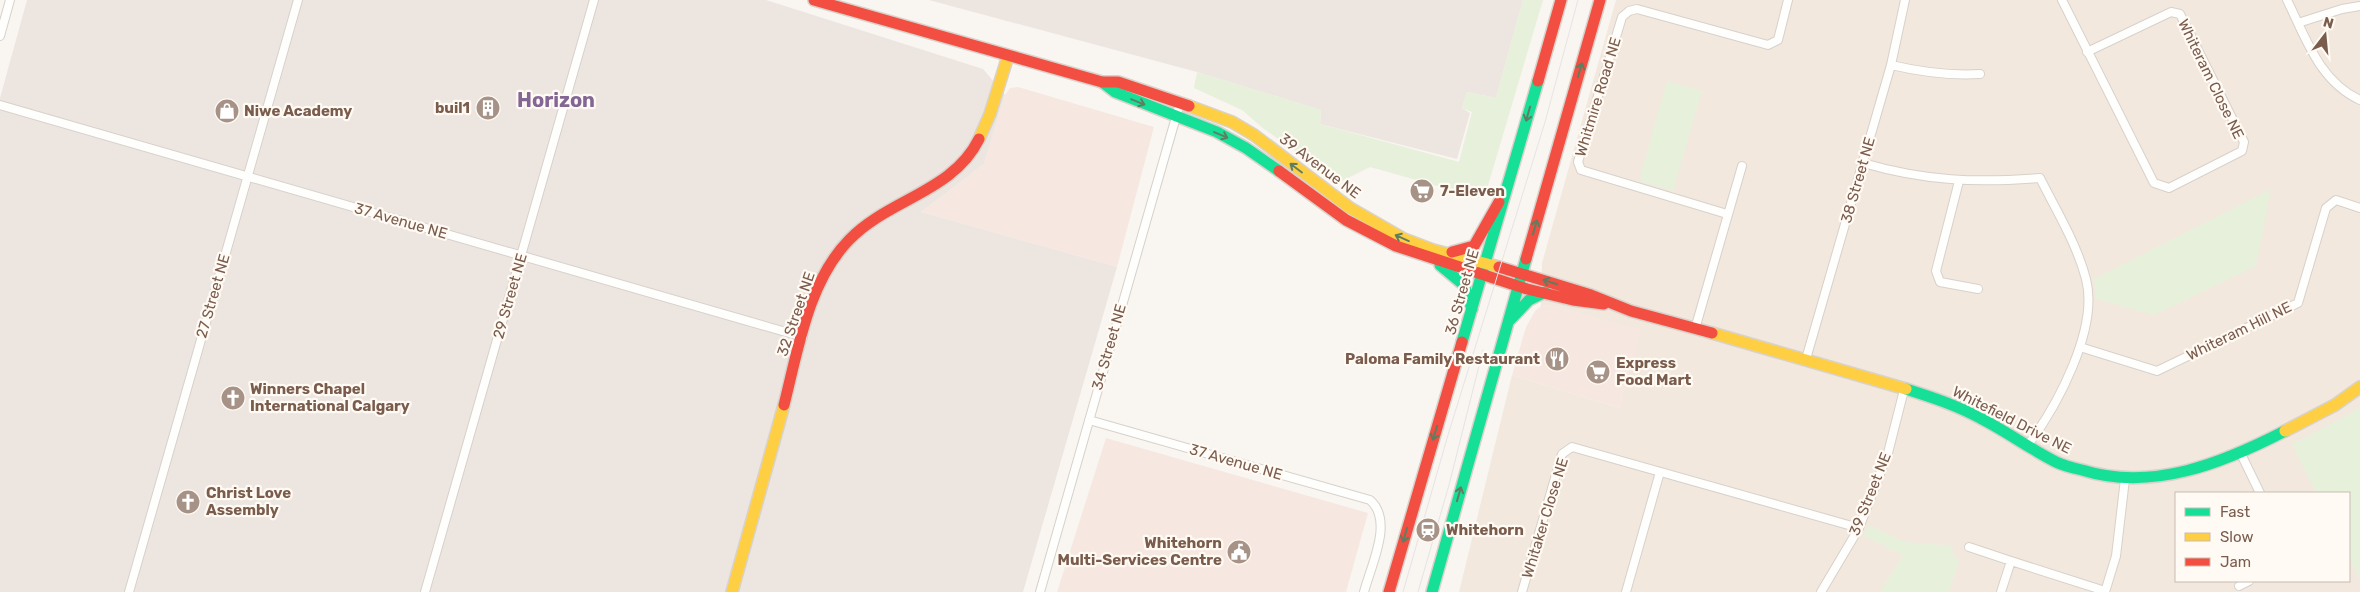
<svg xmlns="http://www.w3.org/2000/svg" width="2360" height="592" font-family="Rubik,sans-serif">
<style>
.residential{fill:#f2e8de;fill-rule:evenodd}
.commercial{fill:#f6e8e1}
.industrial{fill:#ede5e0}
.green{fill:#e7f0db}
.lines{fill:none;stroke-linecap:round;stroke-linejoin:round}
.street-casing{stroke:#d7d1cb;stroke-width:10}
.fast-casing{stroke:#d9d2cb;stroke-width:14}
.slow-casing{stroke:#d9d2cb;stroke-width:14}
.jam-casing{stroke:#d9d2cb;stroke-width:14}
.street{stroke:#fefefd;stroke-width:8}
.fast{stroke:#16e098;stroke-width:11}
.slow{stroke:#ffcf43;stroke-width:11}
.jam{stroke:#f24e42;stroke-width:11}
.tram{stroke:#e6e3e7;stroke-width:1}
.oneway{stroke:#617d60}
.labels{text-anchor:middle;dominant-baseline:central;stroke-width:4.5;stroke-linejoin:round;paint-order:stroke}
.street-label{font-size:15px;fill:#7a5c4d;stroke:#fffaf3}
.poi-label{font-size:15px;font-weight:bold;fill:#7a5c4d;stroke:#fffaf3;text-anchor:start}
.district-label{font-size:20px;font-weight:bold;fill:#846695;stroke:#fffaf3}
</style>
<rect width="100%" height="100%" fill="#f9f5f0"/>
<!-- residential -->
<path class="residential" d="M1616 0H2360V592H1459L1512 375 1619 408 1640 331 1550 305 1541 306 1542 263ZM2176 493H2349V581H2176Z"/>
<!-- commercial -->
<path class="commercial" d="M1018 87 1154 127 1117 267 921 212 984 164 1005 95 1010 88Z
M1550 305 1641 331 1619 408 1512 375 1526 327 1535 311 1541 306Z
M1106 438 1368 513 1346 592H1057Z"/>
<!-- industrial -->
<path class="industrial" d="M27 0H766L983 69 1005 95 984 164 921 212 1117 267 1023 592H0V98Z
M929 0H1523L1496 98 1467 92 1462 108 1470 113 1457 159 1320 124 1321 110 1197 72Z"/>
<!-- green -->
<path class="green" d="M1523 0H1543L1484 199 1370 167 1340 182 1264 129 1242 110 1194 88 1197 72 1321 110 1320 124 1459 162 1472 112 1462 108 1467 92 1496 98Z
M1667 81 1702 91 1673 191 1642 182 1640 177Z
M2271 189 2256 266 2154 315 2096 299 2094 279Z
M2360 406V581L2349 558V493H2316L2292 444 2351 413Z
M1868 525 1906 542 1952 546 1953 554 1959 561 1949 592H1880L1903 555 1863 536Z"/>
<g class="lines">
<defs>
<path id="street" d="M2062 0 2154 183 2169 188 2242 151 2244 142 2180 14 2171 12 2087 52
M2287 0C2306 38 2319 81 2360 100
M2298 23 2342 9 2360 6
M0 36 10 0
M1891 65C1921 72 1949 76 1980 74
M0 105 803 337
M1863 163C1925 181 1976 183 2040 178 2056 210 2077 244 2086 279 2099 329 2057 406 2028 445
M1959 181 1936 271 1940 282 1978 289
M1727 214 1581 170 1578 162 1622 17 1629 11 1637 9 1768 45 1778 40 1788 0
M1695 329 1742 166
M2080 347 2157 371 2298 303 2326 208 2336 200 2360 208
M1806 359 1891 65 1905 0
M1089 420 1370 500C1394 521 1371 565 1364 592
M2241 454 2260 493
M1969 547 2011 561
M2239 586 2249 581
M129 592 298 0
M425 592 594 0
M1040 592 1180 103
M1522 592 1562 454 1572 447 1859 528
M1626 592 1660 472
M1821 592 1859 528 1888 453 1904 390
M2001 592 2011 561 2105 591
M2105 592 2116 556 2125 479"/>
<path id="fast" d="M1102 82 1115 92 1217 132 1246 148 1279 171
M1440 265 1464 285 1472 309
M1510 320 1529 300 1545 292
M1462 342 1538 81
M1906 389C1931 397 1956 405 1980 418 2006 431 2030 449 2056 462 2064 466 2073 468 2082 470 2152 492 2223 463 2285 431
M1432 592 1526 259"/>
<path id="slow" d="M1189 106 1232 122 1254 135 1350 208 1404 239 1433 250 1499 267
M979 139 990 114 1008 56
M1712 333 1906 389
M2285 431 2335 405 2360 387
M732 592 784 405"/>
<path id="jam" d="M814 0 1102 82H1118L1189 106
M1538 81 1561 0
M1279 171 1346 220 1396 246 1527 289 1573 300 1604 304
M1452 252 1474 246 1499 202
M1526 259 1600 0
M1499 267 1591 295 1631 311 1712 333
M784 405C798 350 808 282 849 240 888 199 953 192 979 139
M1389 592 1462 342"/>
</defs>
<!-- street casing -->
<use href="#street" class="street-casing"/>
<!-- fast casing -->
<use href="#fast" class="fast-casing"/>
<!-- slow casing -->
<use href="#slow" class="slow-casing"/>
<!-- jam casing -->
<use href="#jam" class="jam-casing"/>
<!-- street -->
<use href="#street" class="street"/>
<!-- fast -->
<use href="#fast" class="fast"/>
<!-- slow -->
<use href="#slow" class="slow"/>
<!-- jam -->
<use href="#jam" class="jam"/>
<!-- tram -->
<path class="tram" d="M1403 592 1448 435 1545 122 1578 0
M1418 592 1449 485 1483 350"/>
</g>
<!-- one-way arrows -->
<defs><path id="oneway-shaft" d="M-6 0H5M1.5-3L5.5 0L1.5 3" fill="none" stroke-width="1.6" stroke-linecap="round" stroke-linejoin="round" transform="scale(1.25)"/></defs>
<g class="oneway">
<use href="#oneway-shaft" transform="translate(1580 70) rotate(-74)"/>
<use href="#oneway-shaft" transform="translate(1138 102) rotate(22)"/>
<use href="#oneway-shaft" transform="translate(1528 114) rotate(106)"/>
<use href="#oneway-shaft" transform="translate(1221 135) rotate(23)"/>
<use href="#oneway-shaft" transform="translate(1296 168) rotate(-143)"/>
<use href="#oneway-shaft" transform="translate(1535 227) rotate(-74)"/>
<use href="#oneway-shaft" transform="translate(1402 238) rotate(-156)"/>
<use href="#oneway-shaft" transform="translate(1550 282) rotate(-163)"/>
<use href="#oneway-shaft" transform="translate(1435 433) rotate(107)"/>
<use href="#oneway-shaft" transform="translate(1459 494) rotate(-74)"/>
<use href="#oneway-shaft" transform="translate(1405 535) rotate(106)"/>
</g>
<!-- icons -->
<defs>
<symbol id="building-disc" viewBox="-11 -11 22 22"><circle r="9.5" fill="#a69286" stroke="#fffaf3"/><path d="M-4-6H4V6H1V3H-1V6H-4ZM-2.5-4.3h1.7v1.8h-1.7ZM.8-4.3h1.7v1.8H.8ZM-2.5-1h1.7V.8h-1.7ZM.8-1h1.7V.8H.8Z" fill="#fff"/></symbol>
<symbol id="shop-disc" viewBox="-11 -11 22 22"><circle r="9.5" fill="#a69286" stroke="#fffaf3"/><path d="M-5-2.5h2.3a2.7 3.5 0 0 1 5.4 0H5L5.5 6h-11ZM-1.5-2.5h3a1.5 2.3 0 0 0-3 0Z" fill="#fff"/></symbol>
<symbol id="supermarket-disc" viewBox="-11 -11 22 22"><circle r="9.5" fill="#a69286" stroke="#fffaf3"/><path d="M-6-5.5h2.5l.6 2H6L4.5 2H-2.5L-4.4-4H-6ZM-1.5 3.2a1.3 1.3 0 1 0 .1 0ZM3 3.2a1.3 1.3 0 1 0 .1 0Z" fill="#fff"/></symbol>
<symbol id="restaurant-disc" viewBox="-11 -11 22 22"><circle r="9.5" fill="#a69286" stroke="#fffaf3"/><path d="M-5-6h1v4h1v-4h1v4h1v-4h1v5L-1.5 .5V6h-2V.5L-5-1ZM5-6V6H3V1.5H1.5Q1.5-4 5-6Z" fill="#fff"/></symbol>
<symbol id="church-disc" viewBox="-11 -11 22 22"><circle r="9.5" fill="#a69286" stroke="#fffaf3"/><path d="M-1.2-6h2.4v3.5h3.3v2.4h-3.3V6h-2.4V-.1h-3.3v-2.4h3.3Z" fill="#fff"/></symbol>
<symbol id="station-disc" viewBox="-11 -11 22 22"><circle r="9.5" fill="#a69286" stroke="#fffaf3"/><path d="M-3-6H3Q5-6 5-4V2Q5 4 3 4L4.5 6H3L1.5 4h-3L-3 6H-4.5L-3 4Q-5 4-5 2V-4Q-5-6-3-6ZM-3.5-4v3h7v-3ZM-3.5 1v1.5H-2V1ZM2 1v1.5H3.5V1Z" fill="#fff"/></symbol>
<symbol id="civic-disc" viewBox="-11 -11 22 22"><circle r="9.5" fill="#a69286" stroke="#fffaf3"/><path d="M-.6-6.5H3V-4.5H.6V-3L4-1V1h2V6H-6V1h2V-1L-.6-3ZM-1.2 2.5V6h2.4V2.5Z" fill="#fff"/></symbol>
</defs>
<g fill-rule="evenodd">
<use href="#building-disc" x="474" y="94" width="28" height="28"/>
<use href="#shop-disc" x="213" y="97" width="28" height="28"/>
<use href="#supermarket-disc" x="1408" y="177" width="28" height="28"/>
<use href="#restaurant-disc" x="1543" y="345" width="28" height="28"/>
<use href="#supermarket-disc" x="1584" y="358" width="28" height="28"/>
<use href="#church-disc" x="219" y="384" width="28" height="28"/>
<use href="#church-disc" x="174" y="488" width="28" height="28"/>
<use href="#station-disc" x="1414" y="516" width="28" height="28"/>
<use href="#civic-disc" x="1225" y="538" width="28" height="28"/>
</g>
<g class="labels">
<!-- street labels -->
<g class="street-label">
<text transform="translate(2211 79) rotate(64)">Whiteram Close NE</text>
<text transform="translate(1598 97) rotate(-73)">Whitmire Road NE</text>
<text transform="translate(1320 166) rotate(37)">39 Avenue NE</text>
<text transform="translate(1858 180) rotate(-74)">38 Street NE</text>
<text transform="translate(401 221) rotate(16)">37 Avenue NE</text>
<text transform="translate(1462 292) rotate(-74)">36 Street NE</text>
<text transform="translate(213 296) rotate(-74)">27 Street NE</text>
<text transform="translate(510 296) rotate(-74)">29 Street NE</text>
<text transform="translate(796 314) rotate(-71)">32 Street NE</text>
<text transform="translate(2239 331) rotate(-26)">Whiteram Hill NE</text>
<text transform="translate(1109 347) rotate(-74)">34 Street NE</text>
<text transform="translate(2012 420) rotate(27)">Whitefield Drive NE</text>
<text transform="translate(1236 462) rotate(16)">37 Avenue NE</text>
<text transform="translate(1870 494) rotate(-68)">39 Street NE</text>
<text transform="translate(1545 518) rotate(-73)">Whitaker Close NE</text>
</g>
<!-- poi labels -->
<g class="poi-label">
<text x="470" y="108" text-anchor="end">buil1</text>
<text x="244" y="111">Niwe Academy</text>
<text x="1440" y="191">7-Eleven</text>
<text x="1540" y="359" text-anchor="end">Paloma Family Restaurant</text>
<text x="1616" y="363">Express<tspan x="1616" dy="17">Food Mart</tspan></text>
<text x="250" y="389">Winners Chapel<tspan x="250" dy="17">International Calgary</tspan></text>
<text x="206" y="493">Christ Love<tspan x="206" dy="17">Assembly</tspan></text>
<text x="1446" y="530">Whitehorn</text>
<text x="1222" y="543" text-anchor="end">Whitehorn<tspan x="1222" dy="17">Multi-Services Centre</tspan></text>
</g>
<!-- district labels -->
<g class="district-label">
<text x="556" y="100">Horizon</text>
</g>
</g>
<!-- legend -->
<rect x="2175" y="492" width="175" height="90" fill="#fffaf3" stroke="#cabbb1"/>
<rect x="2185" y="508" width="25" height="8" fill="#16e098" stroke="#cabbb1"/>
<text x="2220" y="517" font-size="15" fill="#7a5c4d">Fast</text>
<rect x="2185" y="533" width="25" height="8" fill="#ffcf43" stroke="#cabbb1"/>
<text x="2220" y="542" font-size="15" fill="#7a5c4d">Slow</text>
<rect x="2185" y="558" width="25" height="8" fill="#f24e42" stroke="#cabbb1"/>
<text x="2220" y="567" font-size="15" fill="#7a5c4d">Jam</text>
<!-- north arrow -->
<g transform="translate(2325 35) rotate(16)" stroke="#fffaf3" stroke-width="4" paint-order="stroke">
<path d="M0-4L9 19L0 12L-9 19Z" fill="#7a5c4d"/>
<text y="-8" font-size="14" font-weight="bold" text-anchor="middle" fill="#7a5c4d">N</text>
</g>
</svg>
